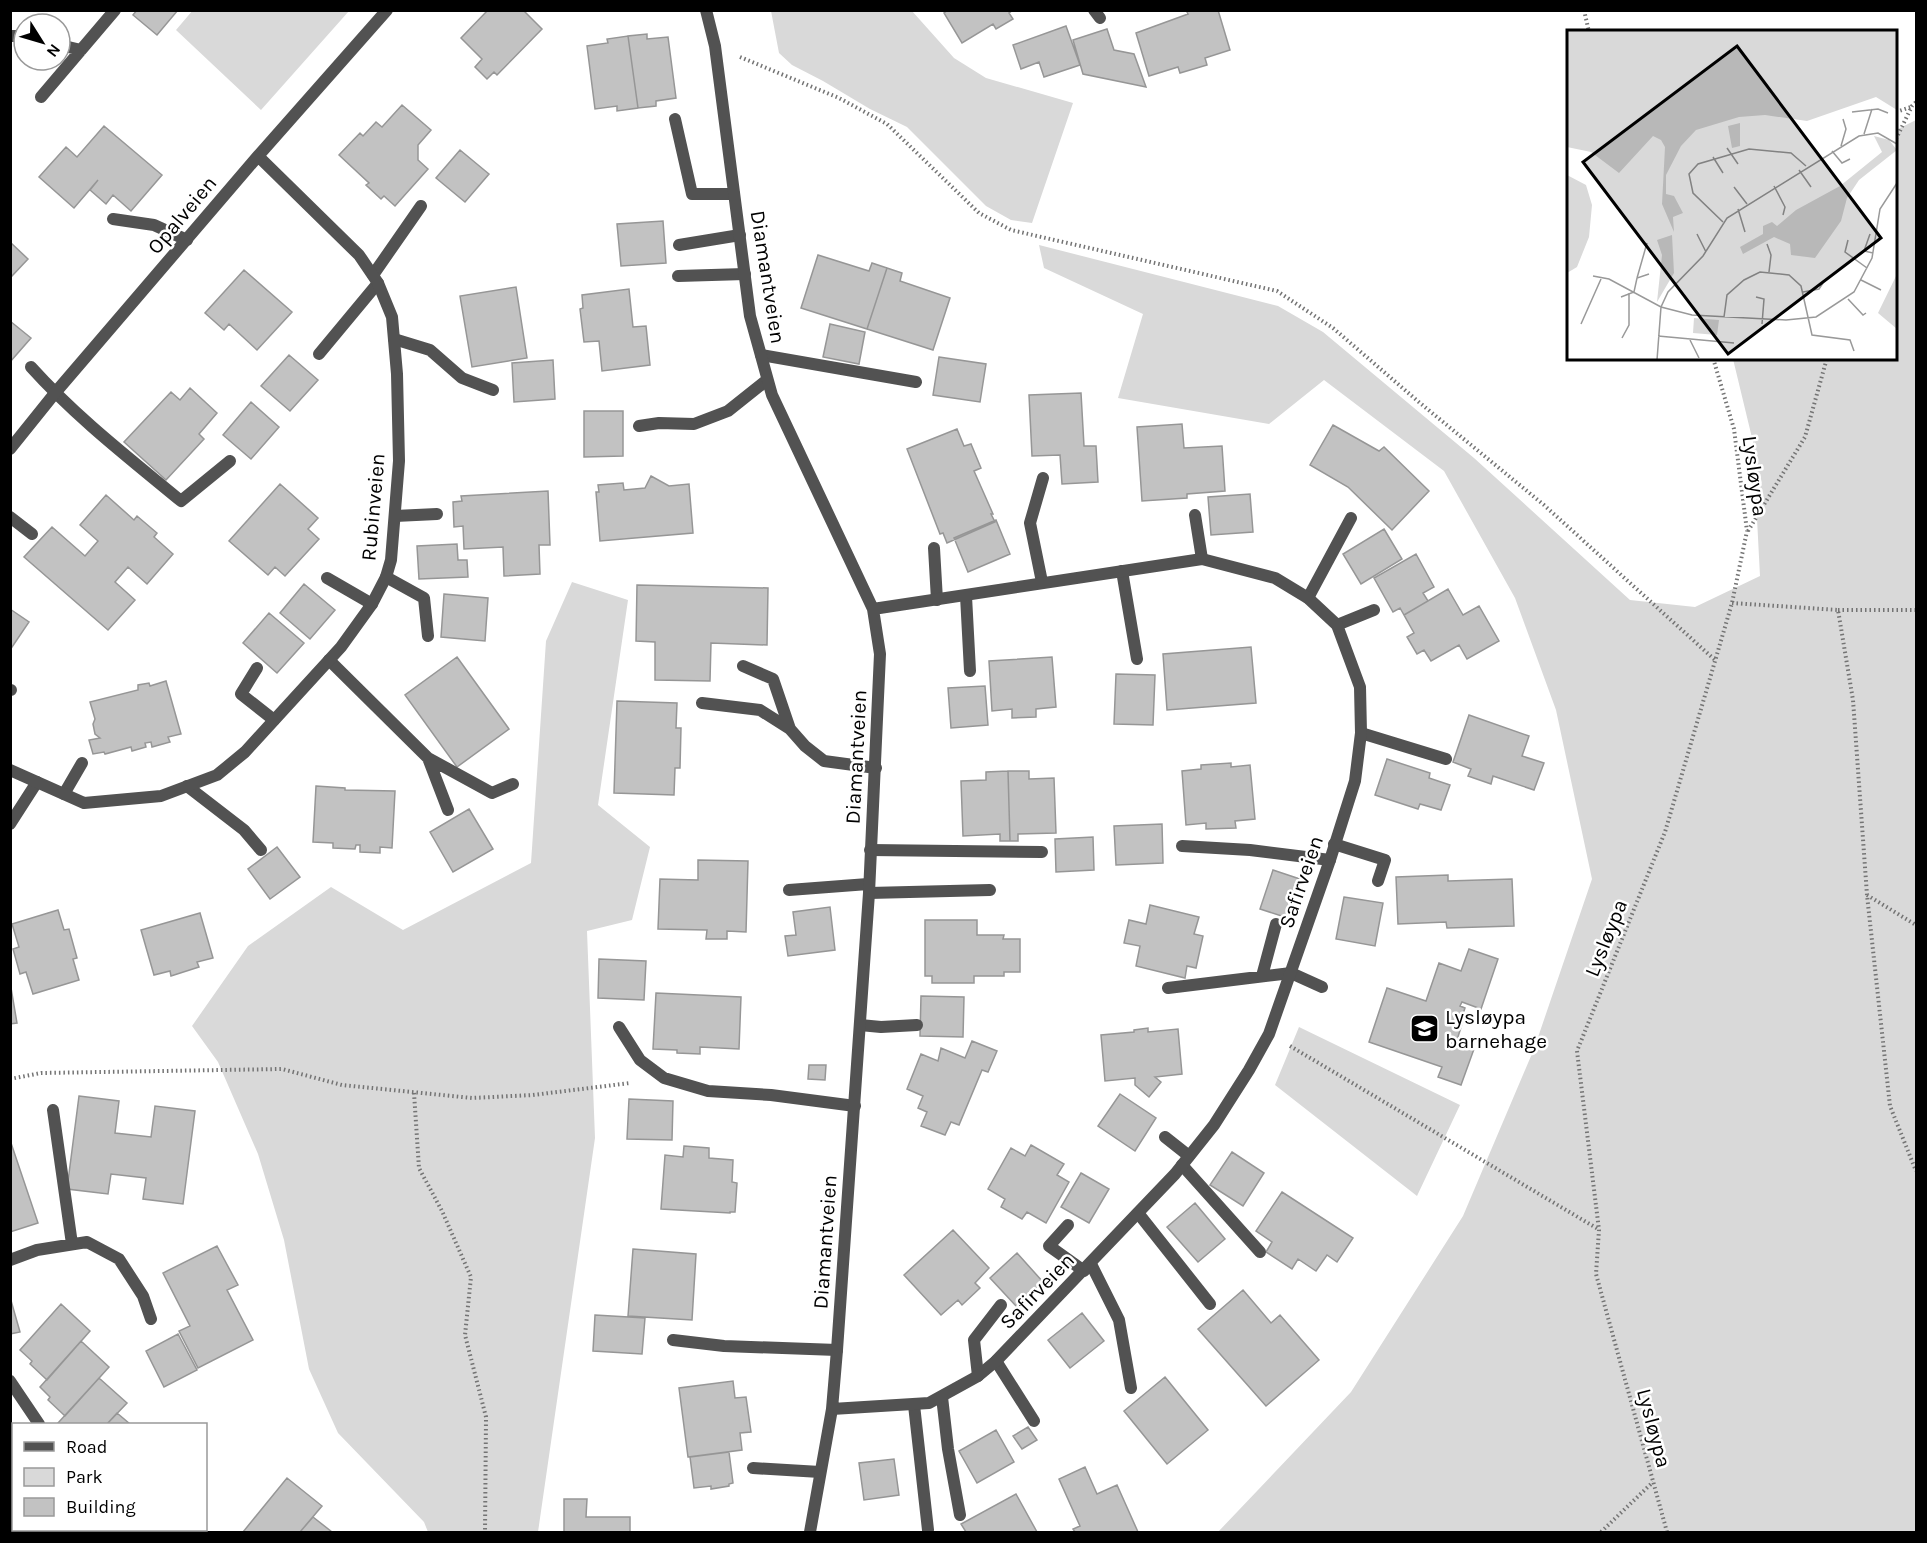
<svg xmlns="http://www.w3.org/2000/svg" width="1927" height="1543" font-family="Karla,sans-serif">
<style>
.green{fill:#d9d9d9}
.building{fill:#c2c2c2;stroke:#969696;stroke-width:1.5}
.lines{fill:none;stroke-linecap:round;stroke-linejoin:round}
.path{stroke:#747474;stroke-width:4;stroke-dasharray:1.5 3;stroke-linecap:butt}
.service{stroke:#525252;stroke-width:12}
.minor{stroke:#525252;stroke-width:12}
.labels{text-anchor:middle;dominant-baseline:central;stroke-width:5;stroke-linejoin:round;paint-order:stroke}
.street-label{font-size:21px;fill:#000;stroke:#fff}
.poi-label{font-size:21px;fill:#000;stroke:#fff;text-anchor:start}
.inset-road{fill:none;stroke:#999;stroke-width:1.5}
.view{fill:#000;fill-opacity:0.15;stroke:#000;stroke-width:3}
.inset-edge{fill:none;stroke:#000;stroke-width:3}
</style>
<rect width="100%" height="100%" fill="#fff"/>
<!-- green -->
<path class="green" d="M193 10H349V11L261 110 176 30Z
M771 11H912L954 58 986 78 1073 103 1032 223 1011 220 986 206 907 127 870 109 823 81 792 65 779 53Z
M1916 120V1532H1218L1351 1392 1463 1216 1534 1049 1592 879 1556 710 1515 598 1444 471 1324 380 1269 424 1118 398 1143 314 1044 268 1039 245 1278 306 1323 332 1474 458 1630 600 1695 607 1760 576 1753 442 1733 359 1896 358V130Z
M572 582 628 600 598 805 650 847 632 920 587 931 595 1138 538 1532H428L424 1522 338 1433 309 1369 284 1240 258 1154 218 1062 192 1026 248 946 331 887 403 930 531 863 546 641Z
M1299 1027 1460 1105 1417 1196 1275 1085Z"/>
<!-- building -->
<path class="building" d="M137 10H178L157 35 133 15Z
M488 10H523L542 29 497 75 494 72 487 79 475 67 482 59 461 38Z
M948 10H1013L1009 13 1013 19 996 29 993 24 962 43 944 13Z
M1186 10H1218L1230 50 1205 58 1207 65 1180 73 1178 67 1149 76 1136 33 1188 14Z
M1066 26 1080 65 1044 77 1039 62 1021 69 1013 45Z
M1107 29 1114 50 1134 54 1146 87 1083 74 1073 40Z
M647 34V39L668 37 676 98 656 101V106L638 108 628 36Z
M628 36 638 108 617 111V106L595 109 587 46 608 43 607 39Z
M402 105 431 130 418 145V160L428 169 395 206 384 196 381 199 366 185 369 183 339 155 360 133 363 136 376 122 382 127Z
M104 126 162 175 131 211 113 195 106 204 90 190 98 180 74 208 39 177 66 147 77 157Z
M460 150 489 174 465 202 436 178Z
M663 221 666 263 621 266 617 224Z
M10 242 28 259 10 278Z
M818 255 869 271 872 263 887 268 867 329 801 308Z
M887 268 902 273 900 281 950 298 933 350 867 329Z
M244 270 292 312 257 350 229 324 224 330 205 313Z
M516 287 527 358 472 367 460 296Z
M629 289 633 327 646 326 650 365 602 371 599 341 584 342 580 309 583 308 582 295Z
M10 321 31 338 10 362Z
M830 324 865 332 859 364 823 357Z
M289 355 318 380 290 411 261 386Z
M939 357 986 364 980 402 933 395Z
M553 360 555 399 514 402 512 363Z
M190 388 217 413 199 434 204 439 166 480 124 442 171 392 180 400Z
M1081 393 1084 446H1096L1098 482 1062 484 1060 455 1032 456 1029 395Z
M251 402 279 427 251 459 223 435Z
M584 411H623V456L584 457Z
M1182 424 1184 448 1222 446 1225 491 1187 494V498L1142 501 1137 427Z
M1333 425 1379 451 1384 447 1429 491 1392 530 1348 487 1310 465Z
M957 429 964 446 971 444 981 468 974 471 993 514H991L995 522 947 543 943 533 940 534 907 449Z
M651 476 669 486 689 484 693 533 600 541 596 492H599L598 485 623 483 624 490 645 488Z
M280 484 318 518 308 529 319 539 285 576 275 567 268 575 229 541Z
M548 491 550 545H539L540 574 504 576 503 547 464 549 463 526 454 527 453 502 462 501 461 496Z
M1250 494 1253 532 1211 535 1208 497Z
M106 495 134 520 137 516 157 533 154 537 173 554 147 584 128 567 115 582 135 600 108 630 24 557 52 527 85 556 98 541 80 525Z
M996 520 1010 554 968 572 954 538Z
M1384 529 1402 559 1361 584 1343 554Z
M457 544 458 560H467L468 577 419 579 417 546Z
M1416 554 1434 587 1423 593 1428 601 1404 615 1400 608 1393 612 1374 578Z
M304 584 335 610 310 639 280 613Z
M637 585 768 588 767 645 711 643 710 681 655 680V642L636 641Z
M1448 589 1463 615 1479 606 1499 641 1467 659 1459 645 1431 661 1424 650 1417 654 1407 637 1414 633 1404 615Z
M444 594 488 598 485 641 441 637Z
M10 609 29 622 10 650Z
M269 613 304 643 277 673 243 643Z
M1251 647 1256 703 1167 710 1163 654Z
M457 657 509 729 457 767 405 695Z
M1052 657 1056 707 1036 709V717L1012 718V709L992 711 989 661Z
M1116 674 1155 675 1153 725 1114 724Z
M166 681 181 734 168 737 170 742 152 747 151 742 145 743 146 747 132 751 131 747 105 754 104 752 93 754 89 740 100 738 95 734 93 724 95 719 90 702 138 690V685L149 683 150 686Z
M985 686 988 725 951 728 948 688Z
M617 701 677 703 676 728H681L680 768H675L674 795 614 793Z
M1469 715 1529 736 1522 756 1544 763 1534 790 1493 776 1491 784 1468 776 1471 769 1453 762Z
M1387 759 1430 773 1429 778 1450 785 1441 810 1420 804 1418 809 1375 795Z
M1231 763V767L1250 765 1255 819 1235 821 1236 828 1206 829V823L1186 825 1182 771 1201 769V765Z
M1008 771H1029V779L1054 778 1056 833 1018 834V841H1010Z
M1008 771 1010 841H1000V834L963 836 961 781 986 780V772Z
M316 786 345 788V790L395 791 392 848 380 847V853L360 852V845H356L355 849 333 848V843L313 842Z
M469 809 493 849 453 872 430 832Z
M1162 824 1163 863 1116 865 1114 826Z
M1093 837 1094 870 1056 872 1055 839Z
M277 847 300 877 270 899 248 869Z
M698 860 748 861 746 932 727 931V939H706L707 930 658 929 660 879 698 880Z
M1273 870 1300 879 1288 918 1260 909Z
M1448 875V881L1512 879 1514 926 1447 928 1446 922 1398 924 1396 877Z
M1344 897 1383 903 1375 946 1336 939Z
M1150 905 1199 917 1194 934 1203 936 1196 968 1187 966 1185 978 1136 966 1140 946 1124 943 1129 920 1146 924Z
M830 907 835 950 788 956 785 936 796 935 793 912Z
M58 910 64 930 69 929 77 958 73 959 79 980 33 994 26 972 20 974 13 949 19 947 12 924Z
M200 913 213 958 197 962 199 967 171 976 170 971 154 975 141 930Z
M925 920H977V935H1004L1003 939H1020V972H1004V976H974V983H932V976H925Z
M1469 949 1498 959 1481 1009 1462 1002 1460 1006 1465 1008 1463 1014 1465 1015 1456 1043 1474 1049 1461 1085 1438 1077 1442 1067 1369 1042 1387 988 1426 1001 1439 963 1461 971Z
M599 959 646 961 644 1000 598 998Z
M10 982 17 1023 10 1024Z
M656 993 741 997 739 1049 700 1047V1054L677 1053V1050L653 1049Z
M921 996 964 997 963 1037 920 1036Z
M1148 1028V1032L1178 1029 1182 1074 1155 1077 1161 1082 1149 1097 1135 1085V1078L1105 1081 1101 1035 1134 1032V1030Z
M972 1041 997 1051 988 1072 982 1070 959 1125 951 1122 945 1135 921 1126 927 1112 918 1108 923 1096 907 1089 921 1054 938 1061 941 1048 965 1058Z
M809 1065H826L825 1080 808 1079Z
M1120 1094 1156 1118 1135 1151 1098 1126Z
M79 1096 119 1101 115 1133 151 1137 155 1106 195 1111 183 1204 143 1199 146 1178 111 1174 108 1194 67 1189Z
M629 1099 673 1101 672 1140 627 1139Z
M10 1140 38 1223 10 1232Z
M1031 1145 1064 1164 1057 1175 1069 1182 1046 1223 1027 1212 1022 1219 1001 1207 1005 1199 988 1189 1011 1148 1025 1156Z
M684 1146 709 1148V1158L733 1160 732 1182 737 1183 735 1212H730V1213L661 1209 665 1155 683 1157Z
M1232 1152 1264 1173 1243 1206 1210 1185Z
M1081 1173 1109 1189 1089 1223 1061 1207Z
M1282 1192 1353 1238 1337 1262 1327 1255 1316 1271 1298 1259 1292 1269 1266 1252 1272 1242 1256 1231Z
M1195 1203 1225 1239 1198 1262 1167 1227Z
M953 1230 989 1268 975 1283 980 1288 962 1305 958 1300 941 1315 904 1275Z
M217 1246 238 1285 227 1290 253 1340 198 1368 179 1331 190 1326 163 1273Z
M633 1249 696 1254 692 1320 628 1316Z
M1017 1253 1043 1282 1016 1306 990 1278Z
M1243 1290 1271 1323 1280 1315 1319 1360 1266 1406 1198 1329Z
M10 1297 20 1332 10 1334Z
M61 1304 90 1331 47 1380 30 1364 32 1361 20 1350Z
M1082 1313 1104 1341 1070 1368 1048 1340Z
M595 1315 645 1318 642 1354 593 1351Z
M178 1334 197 1370 164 1387 146 1351Z
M81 1341 109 1367 65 1416 48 1400 50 1397 40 1387Z
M1165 1377 1208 1430 1167 1464 1124 1411Z
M99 1378 127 1403 107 1424H59L58 1423Z
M733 1381 735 1398 746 1397 751 1432 740 1433 742 1450 688 1457 679 1388Z
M117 1413 130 1424H107Z
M1028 1427 1037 1440 1022 1449 1013 1436Z
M996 1430 1014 1462 977 1483 959 1451Z
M729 1452 733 1483 729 1484V1486L711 1489V1486L694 1488 690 1457Z
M894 1459 899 1495 864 1500 859 1463Z
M1085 1467 1097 1494 1117 1485 1138 1532H1075L1073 1529 1080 1526 1059 1479Z
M287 1478 322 1506 300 1532H243Z
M1016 1494 1037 1532H966L961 1524Z
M564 1499H587L586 1517H630V1532H564Z
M313 1517 332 1532H300Z"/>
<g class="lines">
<!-- path -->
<path class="path" d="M1584 10 1589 32
M740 57 839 98 887 124 979 213 1011 230 1277 291 1333 328 1420 403 1544 505 1715 660
M1896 112 1911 107
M1896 139 1912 106 1916 102
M1748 531 1805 437 1827 358
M1732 603 1838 610 1853 700 1867 895 1890 1106 1916 1171
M1838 610H1916
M1867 895 1916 925
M1290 1046 1598 1229
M10 1079 41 1073 282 1069 342 1085 472 1098 533 1095 630 1083
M414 1093 419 1168 442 1211 471 1277 465 1335 486 1417 485 1532
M1601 1532 1653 1482
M1667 1532 1596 1274 1599 1230 1577 1051 1665 832 1732 603 1747 531 1734 429 1713 358"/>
<!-- service -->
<path class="service" d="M1094 10 1100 18
M10 36H24
M60 45 81 50
M41 97 115 10
M675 119 692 194H734
M113 219 154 225 187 240
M679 245 740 235
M373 275 421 206
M678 276 745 274
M394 339 430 350 462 378 493 390
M319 354 378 283
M761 355 916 382
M31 367C76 417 129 458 181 501L230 461
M639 426 659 423 694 424 728 411 767 380
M1195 515 1202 559
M395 516 437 514
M10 517 32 534
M934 548 937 600
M1122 571 1137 659
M386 577 424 598 428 636
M327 578 372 604
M1042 582 1030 523 1043 478
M966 596 970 671
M1308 598 1351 518
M1337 625 1374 610
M329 660 428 758 492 793 513 784
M743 666 773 679 790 729
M257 668 241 694 274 720
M10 690H11
M702 703 760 710 790 729 805 746 824 761 876 768
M1361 733 1446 759
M428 758 448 810
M187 786 244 830 261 850
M64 794 82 763
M10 824 37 782
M1334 844 1385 860 1378 881
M1182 846 1250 850 1330 860
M870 850 1042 852
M789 890 868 884
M869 893 990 890
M1262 976 1276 924
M1168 988 1291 973 1322 987
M860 1025 881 1027 917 1025
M619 1027 640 1060 664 1078 708 1091 771 1095 855 1106
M53 1110 72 1244
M1165 1137 1189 1156
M1182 1165 1260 1252
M1138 1213 1210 1304
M1068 1225 1049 1246 1084 1271
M10 1260 37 1250 87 1242 119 1259 143 1296 151 1319
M1091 1264 1119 1320 1131 1388
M673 1340 724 1346 837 1350
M996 1361 1034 1421
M978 1376 974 1340 1001 1305
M10 1381 39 1424
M942 1397 948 1449 960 1515
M914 1405 928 1530
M753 1468 820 1472
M10 1512 14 1509"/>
<!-- minor -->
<path class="minor" d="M706 10 715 46 750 316 772 395 873 609 880 654 869 893 837 1350 832 1409 810 1532
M10 449 55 393 258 156 387 10
M10 770 84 803 161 796 217 775 245 752 341 647 372 604 386 577 391 560 399 461 397 374 392 317 378 283 359 255 258 156
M832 1409 929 1403 978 1376 996 1361 1175 1174 1214 1125 1249 1070 1269 1034 1330 860 1355 781 1361 733 1360 687 1337 625 1308 598 1275 578 1202 559 873 609
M10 1478 14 1481
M63 1530 66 1532"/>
</g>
<!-- icons -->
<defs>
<symbol id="school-square" viewBox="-11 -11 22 22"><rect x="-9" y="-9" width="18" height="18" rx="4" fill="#000" stroke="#fff"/><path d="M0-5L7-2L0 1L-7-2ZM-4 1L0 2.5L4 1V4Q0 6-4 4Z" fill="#fff"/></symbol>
</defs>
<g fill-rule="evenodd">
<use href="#school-square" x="1408" y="1012" width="33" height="33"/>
</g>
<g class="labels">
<!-- street labels -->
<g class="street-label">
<text transform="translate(182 215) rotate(-50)">Opalveien</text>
<text transform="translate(768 277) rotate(81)">Diamantveien</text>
<text transform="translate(1755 476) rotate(82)">Lysløypa</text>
<text transform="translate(373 507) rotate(-85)">Rubinveien</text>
<text transform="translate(856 757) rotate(-87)">Diamantveien</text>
<text transform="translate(1301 882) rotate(-71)">Safirveien</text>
<text transform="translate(1606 938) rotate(-68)">Lysløypa</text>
<text transform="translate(825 1242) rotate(-86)">Diamantveien</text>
<text transform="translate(1037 1291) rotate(-46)">Safirveien</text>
<text transform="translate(1654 1428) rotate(75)">Lysløypa</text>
</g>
<!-- poi labels -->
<g class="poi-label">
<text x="1445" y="1017">Lysløypa<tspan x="1445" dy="24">barnehage</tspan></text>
</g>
</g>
<!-- overview -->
<g transform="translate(1567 30)">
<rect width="330" height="330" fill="#fff"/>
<path d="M0 0H330V80L309 67 240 91 198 85 172 87 129 100 114 116 99 145V164L107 166 116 183 106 187 107 202 95 174 98 117 94 110 86 106 52 143 24 122 0 117ZM173 93V116L165 118 161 96ZM307 106 322 110 330 120 292 150 280 168 274 191 248 228 224 225 223 214 207 207 176 224 173 217 196 204V196L205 192 210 196 229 180 273 156 315 122ZM0 145 19 155 25 175 22 207 10 237 0 243ZM105 205 107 243 90 272 95 225 90 210ZM330 244V299L311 283ZM127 288 152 290 150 305 126 303Z" fill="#d9d9d9"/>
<path class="inset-road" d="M285 82 311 79 321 83M297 104 305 79M274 116 279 99 276 89M160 118 171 134M265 121 275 133 283 129M146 127 156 143M232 140 244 157M207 156 218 177 216 185M167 157 180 174M171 179 178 202M156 192 126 163 122 144 131 134 182 119 224 123 239 136M130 204 139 222M303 204 297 221 306 223M281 210 278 222 300 238M200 214 204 225 202 242M26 246 42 249 94 277 125 285 219 290 249 287 287 262 305 228 313 179 330 153M70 248 80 213M294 250 314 260M236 262 252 259 256 253M54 267 67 262 70 248 82 244M189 267 197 269 195 294M281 269 296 285 299 283M157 287 160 265 177 250 193 242 222 245 234 256 245 305 283 310 287 321M14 294 34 249M91 306 167 313M55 308 62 295V263M123 310 132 328M90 330 94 277 101 262 136 226 160 188 292 106 311 103 330 114"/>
<path class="view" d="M170 16 314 208 161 324 16 132Z"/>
<rect width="330" height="330" class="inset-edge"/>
</g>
<!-- border -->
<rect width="1927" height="1543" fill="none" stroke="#000000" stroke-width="24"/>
<!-- legend -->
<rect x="12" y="1423" width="195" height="108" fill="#ffffff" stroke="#999999" stroke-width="1.5"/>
<rect x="24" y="1442" width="30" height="9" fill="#525252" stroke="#999999" stroke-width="1.5"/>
<text x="66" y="1453" font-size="18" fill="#000000">Road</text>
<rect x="24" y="1468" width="30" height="18" fill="#d9d9d9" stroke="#999999" stroke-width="1.5"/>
<text x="66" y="1483" font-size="18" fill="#000000">Park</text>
<rect x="24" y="1498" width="30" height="18" fill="#c2c2c2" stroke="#999999" stroke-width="1.5"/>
<text x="66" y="1513" font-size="18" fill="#000000">Building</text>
<!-- north arrow -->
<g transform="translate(42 42) rotate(127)"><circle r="28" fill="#ffffff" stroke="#999999" stroke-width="1.5"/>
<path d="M0-4.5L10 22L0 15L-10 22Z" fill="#000000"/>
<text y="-9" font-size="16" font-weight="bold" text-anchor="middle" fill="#000000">N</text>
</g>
</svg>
